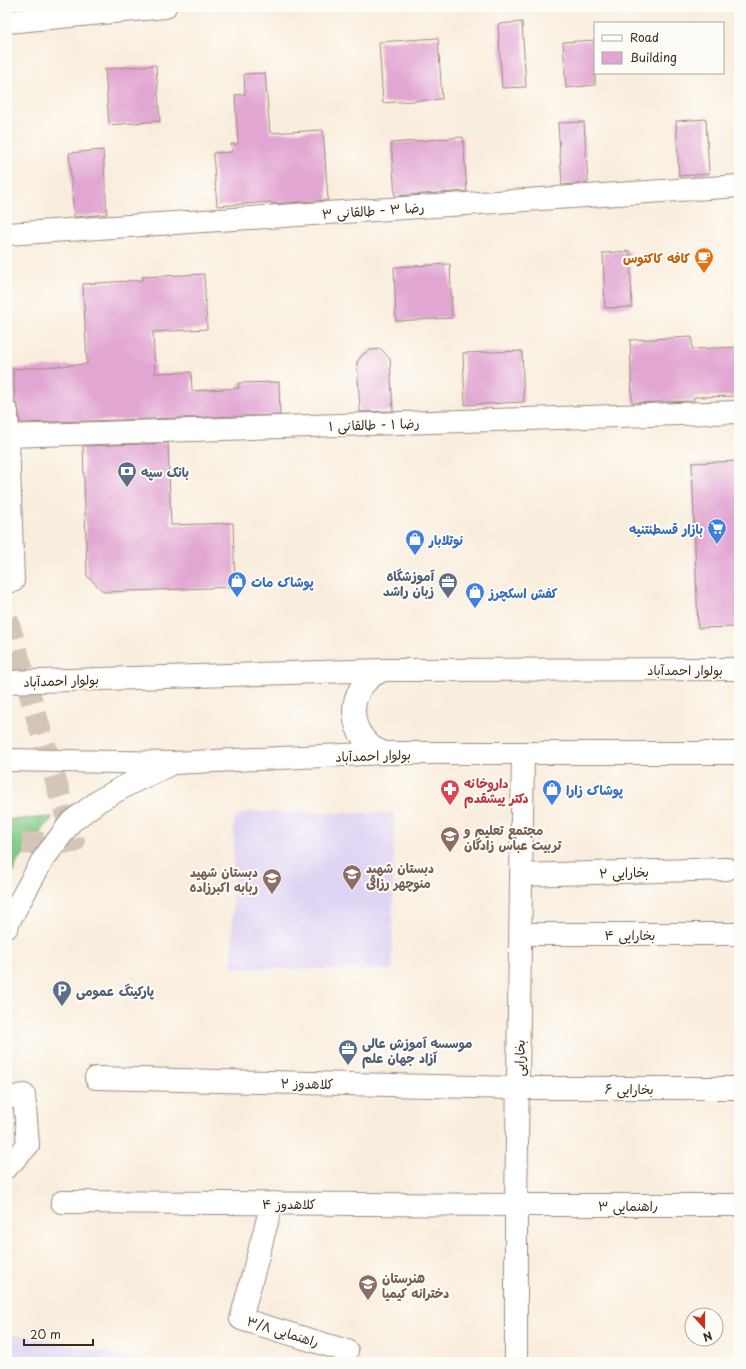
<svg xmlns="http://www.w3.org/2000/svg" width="746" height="1369" font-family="'Playpen Sans','Playpen Sans Arabic',sans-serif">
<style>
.built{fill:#e0d4f4}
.green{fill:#81c985;stroke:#5e7a52}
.building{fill:#e2a6d3}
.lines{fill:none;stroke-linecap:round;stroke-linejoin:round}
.minor-tunnel{stroke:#d3c6b7;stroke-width:22;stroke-dasharray:22 11;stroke-linecap:butt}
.minor-casing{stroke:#9a8c7e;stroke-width:24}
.major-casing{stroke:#9a8c7e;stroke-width:24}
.minor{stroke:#fff;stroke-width:22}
.major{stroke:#fff;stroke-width:22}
.labels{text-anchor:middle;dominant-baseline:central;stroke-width:4;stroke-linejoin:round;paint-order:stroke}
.street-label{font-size:13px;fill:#3b2a1e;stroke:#fdfcf7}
.food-label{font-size:13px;font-weight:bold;fill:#c56008;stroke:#fdfcf7;text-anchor:end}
.service-label{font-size:13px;font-weight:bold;fill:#4e5e75;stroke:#fdfcf7;text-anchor:start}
.shop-label{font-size:13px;font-weight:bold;fill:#366cbe;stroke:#fdfcf7;text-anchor:start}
.health-label{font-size:13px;font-weight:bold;fill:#be3a42;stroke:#fdfcf7;text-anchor:start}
.education-label{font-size:13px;font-weight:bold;fill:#785e54;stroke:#fdfcf7;text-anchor:start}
</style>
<rect width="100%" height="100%" fill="#fdfcf7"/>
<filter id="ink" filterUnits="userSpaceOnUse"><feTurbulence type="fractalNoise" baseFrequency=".025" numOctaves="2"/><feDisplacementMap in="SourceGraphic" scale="8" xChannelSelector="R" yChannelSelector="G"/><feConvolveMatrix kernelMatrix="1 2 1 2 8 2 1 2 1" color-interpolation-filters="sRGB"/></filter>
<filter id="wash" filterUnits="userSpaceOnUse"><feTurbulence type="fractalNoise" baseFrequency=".012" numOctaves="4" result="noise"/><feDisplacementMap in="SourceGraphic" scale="16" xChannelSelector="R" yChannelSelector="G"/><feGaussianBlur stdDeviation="0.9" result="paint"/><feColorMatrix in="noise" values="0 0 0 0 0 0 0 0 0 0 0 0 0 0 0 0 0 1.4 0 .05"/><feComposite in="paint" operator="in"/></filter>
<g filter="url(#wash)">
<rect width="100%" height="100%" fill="#f9eddd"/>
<!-- built -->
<path class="built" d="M244 812 394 813 392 970 232 968 234 822Z
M7 1333 156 1362H7Z"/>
<!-- green -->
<path class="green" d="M53 817 17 862 7 886V820Z"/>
<g id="blocks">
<!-- building -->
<path class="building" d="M522 22 526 87 502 88 498 24Z
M438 38 442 99 383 103 379 42Z
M595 40V85L566 88 563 42Z
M156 65 160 121 109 125 105 69Z
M265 73 270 133 323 130 328 200 272 204V202L217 206 213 153 232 152 231 144H238L235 95 245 94 244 74Z
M706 119 709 174 679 176 676 121Z
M584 122 588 183 562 185 558 123Z
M463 137 467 191 395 196 391 143Z
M103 150 107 214 74 217 69 153Z
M630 251 632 307 605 308 603 253Z
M450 264 452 318 396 321 394 267Z
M204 274 207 329 153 332 155 373 191 372 192 391 239 388 238 383 279 382 280 415 20 423 19 411 18 406 15 402 13 369 87 364 83 284 143 280 142 277Z
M692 337V349L739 347V396L694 397V401L632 403 630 340Z
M381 349 390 359 393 411 360 412 357 362 363 354 370 350Z
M522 351 524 402 465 405 463 353Z
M168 443 171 525 233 523 235 587 104 592 87 576 83 446Z
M739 461V627L698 628 692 463Z"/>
</g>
</g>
<g filter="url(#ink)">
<use href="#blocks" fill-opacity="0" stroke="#9a8c7e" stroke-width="1"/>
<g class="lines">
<!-- minor-tunnel -->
<path class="minor-tunnel" d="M7 618 74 842 7 844"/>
<defs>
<path id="minor" d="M7 22 165 7
M7 234 739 186
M7 412 13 581
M8 436 739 412
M521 875 727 869
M521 934H739
M96 1078 518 1088H739
M7 1098 24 1095 28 1145 7 1167
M62 1202 516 1205H739
M272 1203 241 1319 347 1351
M516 1362V1205L523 753"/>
<path id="major" d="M384 670C379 672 374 674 370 678 348 697 349 727 371 746 375 749 380 751 385 753
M7 682 384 670 739 669
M7 760 173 763 385 753H739
M7 927 9 921 42 861 71 822 100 800 131 783 169 765"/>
</defs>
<!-- minor casing -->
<use href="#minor" class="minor-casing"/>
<!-- major casing -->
<use href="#major" class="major-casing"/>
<!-- minor -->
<use href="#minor" class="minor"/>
<!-- major -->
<use href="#major" class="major"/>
</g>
</g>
<!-- icons -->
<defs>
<symbol id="cafe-pin" viewBox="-11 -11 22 30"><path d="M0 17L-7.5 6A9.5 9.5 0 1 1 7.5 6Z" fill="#e8710a" stroke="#fdfcf7"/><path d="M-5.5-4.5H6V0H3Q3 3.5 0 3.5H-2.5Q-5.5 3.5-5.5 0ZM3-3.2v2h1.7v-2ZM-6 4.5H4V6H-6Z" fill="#fff"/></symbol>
<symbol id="bank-pin" viewBox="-11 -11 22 30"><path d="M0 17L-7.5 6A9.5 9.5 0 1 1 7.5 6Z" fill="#5c6f8a" stroke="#fdfcf7"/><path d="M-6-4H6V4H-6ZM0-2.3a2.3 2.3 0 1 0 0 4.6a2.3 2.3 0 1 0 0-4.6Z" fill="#fff"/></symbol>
<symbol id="supermarket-pin" viewBox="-11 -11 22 30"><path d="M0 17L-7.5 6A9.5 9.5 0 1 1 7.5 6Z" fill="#3f7fe0" stroke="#fdfcf7"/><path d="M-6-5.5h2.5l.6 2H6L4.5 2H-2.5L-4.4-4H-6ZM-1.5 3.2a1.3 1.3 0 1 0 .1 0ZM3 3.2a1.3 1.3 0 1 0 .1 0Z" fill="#fff"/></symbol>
<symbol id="shop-pin" viewBox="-11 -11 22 30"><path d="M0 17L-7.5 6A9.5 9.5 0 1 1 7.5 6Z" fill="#3f7fe0" stroke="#fdfcf7"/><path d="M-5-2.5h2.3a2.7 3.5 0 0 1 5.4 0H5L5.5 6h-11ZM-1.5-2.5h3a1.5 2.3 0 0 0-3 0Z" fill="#fff"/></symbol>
<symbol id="office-pin" viewBox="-11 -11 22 30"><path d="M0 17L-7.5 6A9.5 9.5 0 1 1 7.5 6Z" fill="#5c6f8a" stroke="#fdfcf7"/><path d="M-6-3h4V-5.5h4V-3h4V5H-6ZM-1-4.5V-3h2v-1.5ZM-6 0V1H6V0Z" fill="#fff"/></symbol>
<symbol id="pharmacy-pin" viewBox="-11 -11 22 30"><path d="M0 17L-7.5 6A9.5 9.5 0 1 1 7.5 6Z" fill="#e0444e" stroke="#fdfcf7"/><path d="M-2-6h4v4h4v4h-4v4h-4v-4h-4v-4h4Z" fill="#fff"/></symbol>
<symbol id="university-pin" viewBox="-11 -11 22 30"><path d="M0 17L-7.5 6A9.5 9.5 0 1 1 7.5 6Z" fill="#8d6e63" stroke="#fdfcf7"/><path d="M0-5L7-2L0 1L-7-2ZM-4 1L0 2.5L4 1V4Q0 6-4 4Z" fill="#fff"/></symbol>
<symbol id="school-pin" viewBox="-11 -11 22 30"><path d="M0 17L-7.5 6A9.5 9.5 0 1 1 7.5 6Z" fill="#8d6e63" stroke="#fdfcf7"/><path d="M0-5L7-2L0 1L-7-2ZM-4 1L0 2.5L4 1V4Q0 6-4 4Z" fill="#fff"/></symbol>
<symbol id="parking-pin" viewBox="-11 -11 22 30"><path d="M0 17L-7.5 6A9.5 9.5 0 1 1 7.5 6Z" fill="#5c6f8a" stroke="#fdfcf7"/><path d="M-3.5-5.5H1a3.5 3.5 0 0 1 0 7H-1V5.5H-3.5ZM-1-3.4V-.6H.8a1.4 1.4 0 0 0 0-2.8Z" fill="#fff"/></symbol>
</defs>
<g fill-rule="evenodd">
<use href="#cafe-pin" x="693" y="246" width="22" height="30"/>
<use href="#bank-pin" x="116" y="460" width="22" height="30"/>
<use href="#supermarket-pin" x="706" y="517" width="22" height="30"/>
<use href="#shop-pin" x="404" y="528" width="22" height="30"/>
<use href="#shop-pin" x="226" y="570" width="22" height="30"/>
<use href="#office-pin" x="437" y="571" width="22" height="30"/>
<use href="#shop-pin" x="464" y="581" width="22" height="30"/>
<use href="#pharmacy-pin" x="439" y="778" width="22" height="30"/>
<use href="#shop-pin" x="541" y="778" width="22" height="30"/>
<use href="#university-pin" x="439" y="825" width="22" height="30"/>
<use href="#school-pin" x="341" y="863" width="22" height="30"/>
<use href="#school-pin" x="261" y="867" width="22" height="30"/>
<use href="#parking-pin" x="51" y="979" width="22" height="30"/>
<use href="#office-pin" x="337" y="1038" width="22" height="30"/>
<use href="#school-pin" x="357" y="1273" width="22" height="30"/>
</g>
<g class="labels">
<!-- street labels -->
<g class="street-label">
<text transform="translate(373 210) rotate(-4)">رضا ۳ - طالقانی ۳</text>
<text transform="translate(374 424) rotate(-2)">رضا ۱ - طالقانی ۱</text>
<text x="685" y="669">بولوار احمدآباد</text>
<text transform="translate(61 680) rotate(-2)">بولوار احمدآباد</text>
<text transform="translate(373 755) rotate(-2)">بولوار احمدآباد</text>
<text transform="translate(624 872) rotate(-2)">بخارایی ۲</text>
<text x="630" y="934">بخارایی ۴</text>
<text transform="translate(519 1058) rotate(-89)">بخارایی</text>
<text transform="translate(307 1083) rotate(1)">کلاهدوز ۲</text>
<text x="629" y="1088">بخارایی ۶</text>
<text x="289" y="1203">کلاهدوز ۴</text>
<text x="628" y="1205">راهنمایی ۳</text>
<text transform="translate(283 1331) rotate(17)">راهنمایی ۳/۸</text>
</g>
<!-- food labels -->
<g class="food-label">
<text x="690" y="257">کافه کاکتوس</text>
</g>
<!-- service labels -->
<g class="service-label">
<text x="141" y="471">بانک سپه</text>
<text x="434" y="575" text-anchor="end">آموزشگاه<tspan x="434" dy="15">زبان راشد</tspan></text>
<text x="76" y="990">پارکینگ عمومی</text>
<text x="362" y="1042">موسسه آموزش عالی<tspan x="362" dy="15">آزاد جهان علم</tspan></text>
</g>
<!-- shop labels -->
<g class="shop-label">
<text x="703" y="528" text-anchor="end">بازار قسطنتنیه</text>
<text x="429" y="539">نوتلابار</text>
<text x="251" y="581">پوشاک مات</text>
<text x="489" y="592">کفش اسکچرز</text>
<text x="566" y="789">پوشاک زارا</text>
</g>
<!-- health labels -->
<g class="health-label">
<text x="464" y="782">داروخانه<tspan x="464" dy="15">دکتر پیشقدم</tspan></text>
</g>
<!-- education labels -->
<g class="education-label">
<text x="464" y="829">مجتمع تعلیم و<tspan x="464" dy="15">تربیت عباس زادگان</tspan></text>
<text x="366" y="867">دبستان شهید<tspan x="366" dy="15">منوچهر رزاقی</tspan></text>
<text x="258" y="871" text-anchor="end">دبستان شهید<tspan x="258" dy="15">ربابه اکبرزاده</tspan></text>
<text x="382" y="1277">هنرستان<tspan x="382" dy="15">دخترانه کیمیا</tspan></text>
</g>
</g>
<!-- margin -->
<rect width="746" height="1369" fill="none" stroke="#fdfcf7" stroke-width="24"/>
<!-- legend -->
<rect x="594" y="22" width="130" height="52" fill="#fdfcf7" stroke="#afa8a0"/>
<rect x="602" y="35" width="20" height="6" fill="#ffffff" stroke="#afa8a0"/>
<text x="630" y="42" font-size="12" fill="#3b2a1e">Road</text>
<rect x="602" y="52" width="20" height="12" fill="#e2a6d3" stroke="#afa8a0"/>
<text x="630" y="62" font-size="12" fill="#3b2a1e">Building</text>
<!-- north arrow -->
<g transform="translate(704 1327) rotate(159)"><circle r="19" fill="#fdfcf7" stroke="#afa8a0"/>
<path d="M0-3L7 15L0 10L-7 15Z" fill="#c8321e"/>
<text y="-6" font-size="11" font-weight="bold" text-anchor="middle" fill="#3b2a1e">N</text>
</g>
<!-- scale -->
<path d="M24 1339v6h69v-6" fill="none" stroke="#3b2a1e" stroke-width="2"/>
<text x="30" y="1339" font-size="12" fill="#3b2a1e" stroke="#fdfcf7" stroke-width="3" paint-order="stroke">20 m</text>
</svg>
